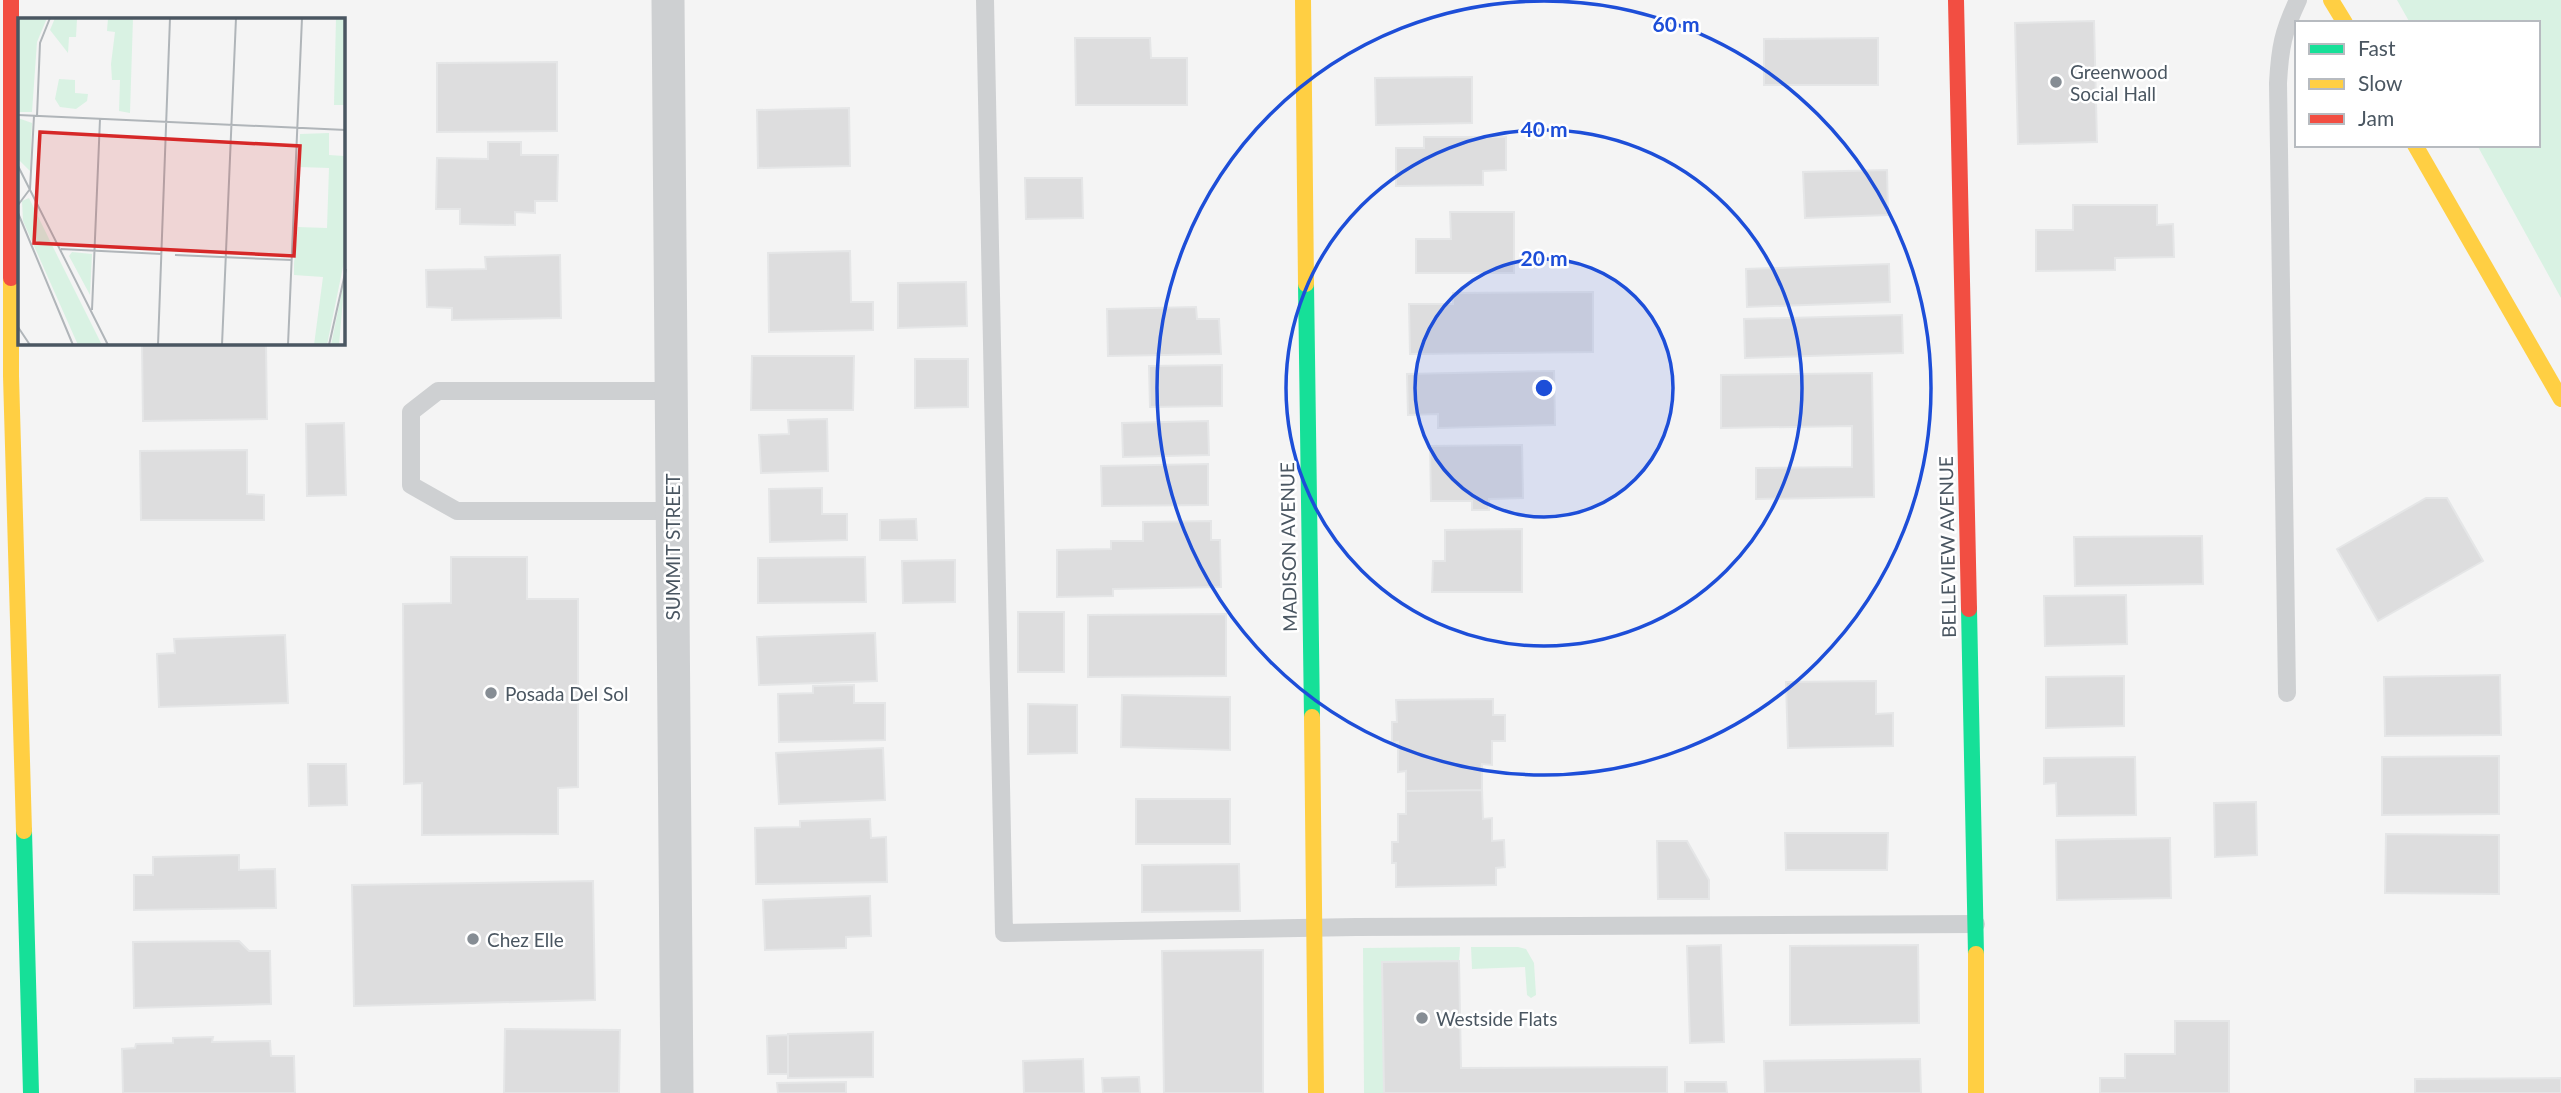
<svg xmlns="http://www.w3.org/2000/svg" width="2561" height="1093" font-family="Lato,sans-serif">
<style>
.green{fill:#d9f2e3}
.building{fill:#ddddde;stroke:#e5e6e7;stroke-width:2}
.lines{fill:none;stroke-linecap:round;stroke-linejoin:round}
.lane{stroke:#ced0d2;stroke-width:18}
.street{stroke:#ced0d2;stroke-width:33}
.fast{stroke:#16e098;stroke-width:16}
.slow{stroke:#ffcf43;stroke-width:16}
.jam{stroke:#f24e42;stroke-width:16}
.ring{fill:none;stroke:#1d4ed8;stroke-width:3.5}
.poi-dot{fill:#868d94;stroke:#fff;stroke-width:2.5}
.labels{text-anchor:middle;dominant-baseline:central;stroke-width:5;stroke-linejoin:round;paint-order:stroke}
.poi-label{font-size:19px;fill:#4a5661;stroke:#fff;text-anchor:start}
.street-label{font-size:19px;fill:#4a5661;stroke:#fff}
.inset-road{fill:none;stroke:#b0b5b9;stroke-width:2}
.view{fill:#d62828;fill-opacity:0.15;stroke:#d62828;stroke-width:3.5}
.inset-edge{fill:none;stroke:#4a5661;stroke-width:3.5}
.centre{fill:#1d4ed8;stroke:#fff;stroke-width:3.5}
.ring-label{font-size:21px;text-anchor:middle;font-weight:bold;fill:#1d4ed8;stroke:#fff;stroke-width:5;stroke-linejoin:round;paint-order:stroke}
</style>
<rect width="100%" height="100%" fill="#f4f4f4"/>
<!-- green -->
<path class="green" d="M2397 0H2561V298L2477 145H2538V23H2410Z
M1460 947 1459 961 1382 962 1384 1093H1364L1363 948Z
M1471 947H1518L1526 949 1534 963 1536 995 1531 998 1527 995 1525 967 1472 969Z"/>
<!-- building -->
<path class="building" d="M2094 21 2097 142 2018 144 2015 23Z
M1075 38H1150L1151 58H1187V105H1076Z
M1878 38V85H1764V39Z
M557 62V131L437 132V63Z
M1472 77V123L1376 125 1375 78Z
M849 108 850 166 758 168 757 110Z
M1424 137H1506V170L1483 171V185L1396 186V148H1424Z
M488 142H521V155H558L557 201H535V213L515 212V225L460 224V209H436L437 158 488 159Z
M1887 170 1888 215 1805 218 1803 172Z
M1025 178H1082L1083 218 1026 219Z
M2073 205H2157V225L2173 224 2174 257 2115 258V270L2036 271V230H2073Z
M1450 212H1514V273H1416V239H1451Z
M850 251 851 302H873V330L769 332 768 253Z
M560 255 561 318 452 320V308L427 307 426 270 486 269 485 257Z
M1889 264 1890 302 1747 307 1746 269Z
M966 282 967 326 898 328V283Z
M1593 292V352L1410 354 1409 304H1453V293Z
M1196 307 1197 319H1219L1221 354 1108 356 1107 309Z
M1902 315 1903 353 1745 358 1744 319Z
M142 343 266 345 267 419 143 421Z
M752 356H854L853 410H751Z
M915 359H968V407L915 408Z
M1222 365V406L1150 407 1149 366Z
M1554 371 1555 425 1438 428V414L1408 415 1407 374Z
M1872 373 1874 497 1756 499V468L1852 467V426L1721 428V375Z
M827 419 828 471 761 473 759 435 789 434 788 420Z
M1208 421 1209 455 1123 457 1122 423Z
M344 423 346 495 307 496 306 424Z
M1522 445 1523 498 1489 499V510H1472V501H1431L1430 446Z
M247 450V494L264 495V520H141L140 451Z
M1208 464V505L1102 506 1101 466Z
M822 488V514H847V540L770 542 769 489Z
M2426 498H2447L2483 561 2378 621 2337 549Z
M916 519 917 540H880V520Z
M1211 521V540H1220L1221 587 1113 589V596L1057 597V550L1111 549V541H1143V522Z
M1522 529V592H1432L1433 561H1445V530Z
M2202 536 2203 584 2075 586 2074 537Z
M451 557H527V599H578V787L558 788V834L422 835V783L404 784 403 604 451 603Z
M865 557 866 602 758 603V558Z
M955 560V602L903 603 902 561Z
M2126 595 2127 644 2045 646 2044 596Z
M1018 612H1064V672H1018Z
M1226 614V676L1088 677V615Z
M875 633 877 681 759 685 757 637Z
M285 635 288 703 159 707 157 654 175 653 174 639Z
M2500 675 2501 735 2385 736 2384 677Z
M2124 676V726L2046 728V677Z
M1876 681V714L1893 713V746L1788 748 1786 682Z
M854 685V703H885V740L779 742 778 694 813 693V686Z
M1122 695 1230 697V750L1121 747Z
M1493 699V715H1505V741H1492V765L1482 764V790L1406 791V771L1398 772V742L1392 743V722H1397L1396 700Z
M1028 704 1077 705V753L1028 754Z
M883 748 885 800 779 804 776 753Z
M2499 756V814L2382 815V757Z
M2135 757 2136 815 2057 816 2056 783 2044 784V758Z
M308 764H346L347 805 309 806Z
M1482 790 1483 819 1492 818V841L1504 840 1505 867 1496 868V885L1396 887V863H1392V842H1398V814H1406V791Z
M1136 799H1230V844H1136Z
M2256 802 2257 855 2215 857 2214 803Z
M870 819 871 838 886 837 887 882 756 884 755 828 800 827V821Z
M1785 833H1888L1887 870H1786Z
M2386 834 2499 835V894L2385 893Z
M2170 838 2171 898 2057 900 2056 840Z
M1657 841H1687L1709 880V899H1658Z
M239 855V870L275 869 276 908 134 910V875H153V857Z
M1239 864 1240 911 1142 912V865Z
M593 881 595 1000 354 1006 352 885Z
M870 896 871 936 846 937V948L765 950 763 900Z
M239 941 249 951H270L271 1004 134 1008 133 942Z
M1721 945 1724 1042 1690 1043 1687 946Z
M1918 945 1919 1023 1790 1025V946Z
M1263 950V1093H1164L1162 951Z
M1459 961 1461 1068 1667 1067V1093H1384L1382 962Z
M2175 1021H2229V1093H2100V1078H2125V1054H2175Z
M505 1029 620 1030 619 1093H504Z
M873 1032V1077L788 1078V1034Z
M788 1035V1074H768L767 1036Z
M213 1037 212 1042 270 1041 271 1056H294L295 1093H123L122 1049 135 1048 136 1044 173 1043V1038Z
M1083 1059 1084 1093H1024L1023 1061Z
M1920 1059 1921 1093H1765L1764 1061Z
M1139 1077 1140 1093H1103L1102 1078Z
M2561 1078V1093H2415V1079Z
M846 1082V1093H778L777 1083Z
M1685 1082H1726L1727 1093H1685Z"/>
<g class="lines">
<!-- lane -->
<path class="lane" d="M985 0 1004 933 1356 927 1976 924
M671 391H438L411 412V485L457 511H671
M2287 693 2278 83C2280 47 2283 32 2298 0"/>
<!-- street -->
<path class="street" d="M668 0 677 1093"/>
<!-- fast -->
<path class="fast" d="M1306 284 1312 717
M1969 609 1976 954
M24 831 31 1093"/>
<!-- slow -->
<path class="slow" d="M1303 0 1306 284
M2331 0 2345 23
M2415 145 2561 399
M11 278V376L24 831
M1312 717 1316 1093
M1976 954V1093"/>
<!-- jam -->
<path class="jam" d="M11 0V278
M1956 0 1969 609"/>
</g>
<!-- distance rings -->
<circle cx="1544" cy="388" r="129" fill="#1d4ed8" fill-opacity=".12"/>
<g class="ring">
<circle cx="1544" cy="388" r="129"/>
<circle cx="1544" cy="388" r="258"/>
<circle cx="1544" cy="388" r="387"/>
</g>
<!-- markers -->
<g class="poi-dot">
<circle cx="2056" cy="82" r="7"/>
<circle cx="491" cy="693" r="7"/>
<circle cx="473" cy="939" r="7"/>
<circle cx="1422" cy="1018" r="7"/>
</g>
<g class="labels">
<!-- poi labels -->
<g class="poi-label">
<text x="2070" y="71">Greenwood<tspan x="2070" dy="22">Social Hall</tspan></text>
<text x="505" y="693">Posada Del Sol</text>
<text x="487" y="939">Chez Elle</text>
<text x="1436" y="1018">Westside Flats</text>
</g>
<!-- street labels -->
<g class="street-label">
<text transform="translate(672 547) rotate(-90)">SUMMIT STREET</text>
<text transform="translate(1288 547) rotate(-91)">MADISON AVENUE</text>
<text transform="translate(1947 547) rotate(-91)">BELLEVIEW AVENUE</text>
</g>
</g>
<!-- overview -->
<g transform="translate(18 18)">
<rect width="327" height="327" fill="#f4f4f4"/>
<path d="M0 0H29L19 24 14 94H0ZM37 0 59 1 58 19H51L50 35 32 12ZM90 0H115L112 95 101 93 102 62H94L93 46 97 14 89 13ZM318 0H327V87H316ZM41 61 57 62V75L70 76 69 83 58 91 42 89 37 81ZM0 100 14 105 12 153 0 141ZM311 115V137L326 138 327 118V239L309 327H296L305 259 276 257V245L280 209 309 210 311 150 281 149 282 116ZM11 180 36 231 84 327H60L5 203 4 183ZM54 234 74 236 72 277 51 238ZM327 258 321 327H313Z" fill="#d9f2e3"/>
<path class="inset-road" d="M0 97 328 112M19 98 22 25 32 0M0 148 90 327M0 187 12 171 16 98M0 195 55 327M43 231 144 236M157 237 274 242M74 292 82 101M0 309 12 327M140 327 152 0M204 327 218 0M270 327 284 0M311 327 328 251"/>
<path class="view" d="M22 114 282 128 276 238 16 225Z"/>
<rect width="327" height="327" class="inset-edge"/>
</g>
<circle cx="1544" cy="388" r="10" class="centre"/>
<g class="ring-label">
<text x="1676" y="32">60 m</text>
<text x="1544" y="137">40 m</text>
<text x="1544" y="266">20 m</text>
</g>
<!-- legend -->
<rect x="2295" y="21" width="245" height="126" fill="#ffffff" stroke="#b7bbc0" stroke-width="2"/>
<rect x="2309" y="44" width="35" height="10" fill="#16e098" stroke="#b7bbc0" stroke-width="2"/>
<text x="2358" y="56" font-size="21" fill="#4a5661">Fast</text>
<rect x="2309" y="79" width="35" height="10" fill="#ffcf43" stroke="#b7bbc0" stroke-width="2"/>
<text x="2358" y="91" font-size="21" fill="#4a5661">Slow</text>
<rect x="2309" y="114" width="35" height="10" fill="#f24e42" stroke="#b7bbc0" stroke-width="2"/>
<text x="2358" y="126" font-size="21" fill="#4a5661">Jam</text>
</svg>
